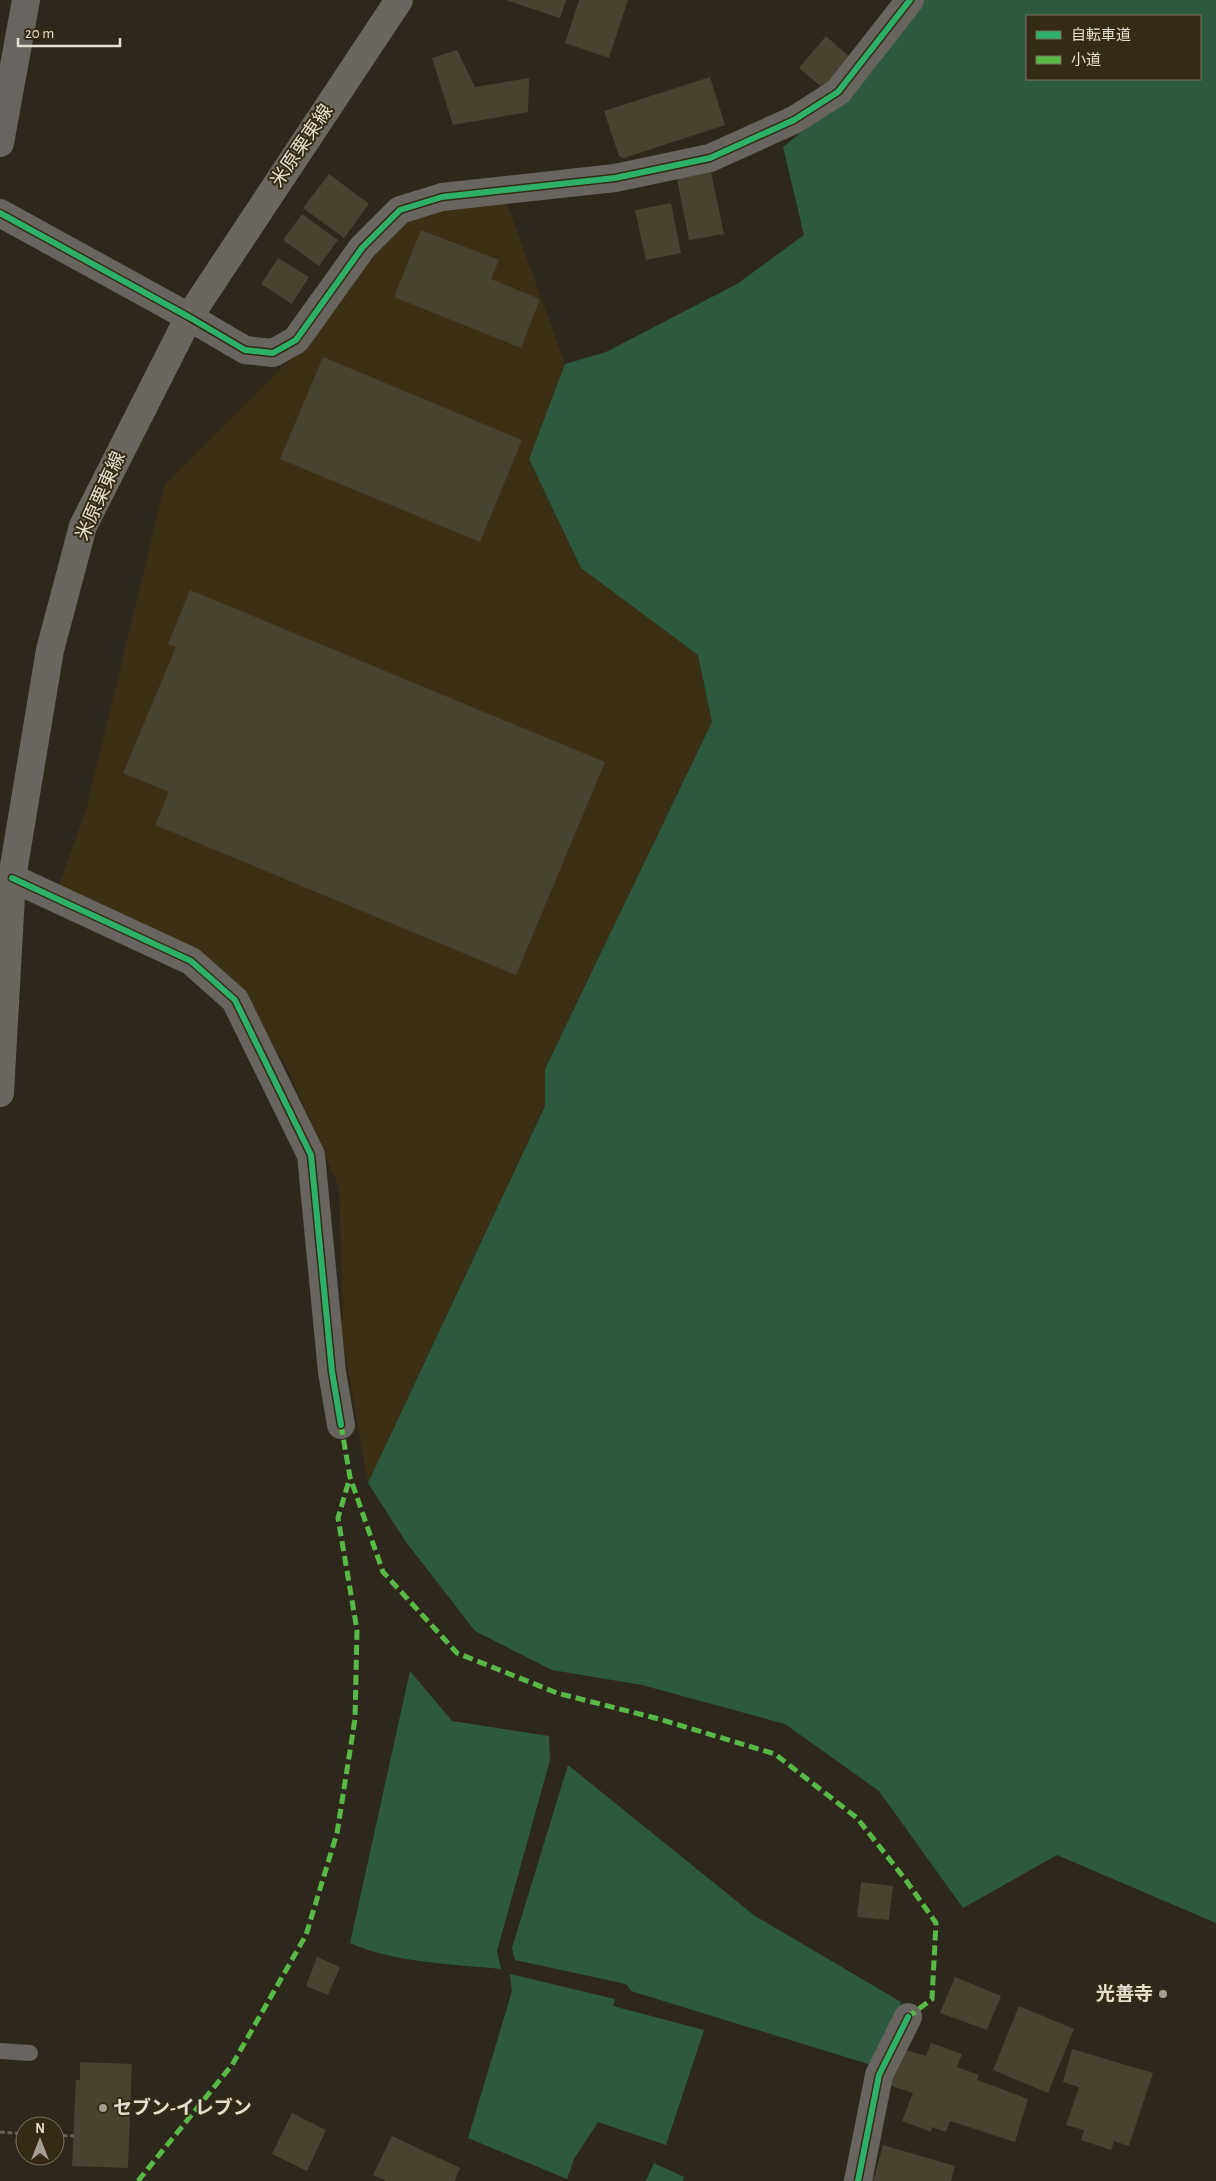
<svg xmlns="http://www.w3.org/2000/svg" width="1216" height="2181" font-family="'Alegreya Sans','Noto Sans JP',sans-serif">
<style>
.built{fill:#3b2f14}
.green{fill:#2d5a3f;fill-rule:evenodd}
.building{fill:#484230}
.lines{fill:none;stroke-linecap:round;stroke-linejoin:round}
.path{stroke:#64605a;stroke-width:3;stroke-dasharray:5 2.5;stroke-linecap:butt}
.service{stroke:#68645f;stroke-width:16}
.minor{stroke:#68645f;stroke-width:28}
.secondary{stroke:#6a6660;stroke-width:28}
.quiet{stroke:#58b947;stroke-width:5;stroke-dasharray:10 5;stroke-linecap:butt}
.cycleway-casing{stroke:#352b15;stroke-width:9}
.cycleway{stroke:#2db169;stroke-width:6}
.poi-dot{fill:#a59f92;stroke:#352b15;stroke-width:2}
.labels{text-anchor:middle;dominant-baseline:central;stroke-width:4;stroke-linejoin:round;paint-order:stroke}
.street-label{font-size:19px;fill:#e5dfd2;stroke:#352b15}
.poi-label{font-size:19px;font-weight:bold;fill:#e5dfd2;stroke:#352b15;text-anchor:end}
</style>
<rect width="100%" height="100%" fill="#2e281c"/>
<!-- built -->
<path class="built" d="M506 201 565 364 529 459 581 568 698 655 712 722 545 1069V1105L368 1483 340 1324 343 1318 339 1187 286 1066 245 999 58 888 86 810 165 484 312 338 367 257 412 215Z"/>
<!-- green -->
<path class="green" d="M919 0H1216V1923L1057 1855 963 1908 879 1791 785 1724 642 1685 552 1670 475 1631 406 1542 368 1483 545 1106V1069L712 722 698 655 581 568 529 459 565 364 606 352 737 284 804 235 783 147 842 99ZM1027 16H1200V79H1027Z
M410 1671 452 1721 549 1736 550 1760 497 1951 501 1969C453 1964 395 1963 350 1943Z
M568 1765 755 1916 901 2002 898 2020 878 2067 631 1991 626 1984 515 1960 512 1948Z
M510 1974 615 1999 613 2006 704 2030 666 2145 598 2122 574 2159 567 2179 468 2138 512 1991Z
M654 2163 684 2177 683 2181H646Z"/>
<!-- building -->
<path class="building" d="M506 0H566L560 18Z
M579 0H628L609 58 565 43Z
M826 36 851 58 824 89 799 68Z
M457 50 475 87 529 78 528 112 453 125 432 58Z
M710 77 725 125 624 158 619 156 604 111Z
M711 172 724 234 689 240 677 179Z
M329 174 369 204 344 238 303 208Z
M671 203 681 253 646 260 635 210Z
M302 214 338 240 319 266 283 240Z
M421 230 499 260 491 279 540 299 521 348 394 297Z
M278 258 309 277 292 304 261 284Z
M323 357 522 440 480 542 280 459Z
M190 590 605 762 516 975 155 825 169 792 123 773 176 647 168 644Z
M861 1882 893 1886 889 1920 857 1917Z
M317 1957 340 1967 328 1995 306 1986Z
M955 1977 1001 1996 987 2030 940 2013Z
M1019 2006 1074 2029 1048 2093 993 2070Z
M931 2043 962 2054 957 2067 979 2075 977 2080 1028 2099 1015 2142 950 2121 946 2132 932 2127 931 2132 902 2121 913 2093 889 2085 902 2049 926 2056Z
M1072 2049 1153 2073 1129 2146 1114 2141 1111 2150 1081 2140 1084 2130 1066 2125 1079 2087 1063 2082Z
M80 2062 132 2064 128 2168 72 2166 76 2080H80Z
M292 2113 326 2130 307 2171 272 2154Z
M392 2136 460 2168 455 2181H386L373 2175Z
M883 2145 955 2166 951 2181H873Z"/>
<g class="lines">
<!-- path -->
<path class="path" d="M0 2132 25 2134
M55 2135 74 2136"/>
<!-- service -->
<path class="service" d="M0 2051 30 2053"/>
<!-- minor -->
<path class="minor" d="M0 143 26 0
M0 213 189 317 245 350 273 353 296 340 362 248 400 210 442 197 615 178 710 158 794 120 838 92 910 0
M12 878 191 961 235 1000 311 1155 332 1372 341 1425
M858 2181 879 2075 908 2017"/>
<!-- secondary -->
<path class="secondary" d="M0 1093 12 878 50 650 83 526 189 317 399 0"/>
<!-- quiet -->
<path class="quiet" d="M341 1425 350 1477 383 1572 457 1653 557 1693 659 1719 775 1754 857 1818 905 1879 936 1923 932 1999 908 2017
M138 2181 232 2065 306 1935 337 1833 355 1719 357 1630 338 1518 350 1477"/>
<defs>
<path id="cycleway" d="M0 213 189 317 245 350 273 353 296 340 362 248 400 210 442 197 615 178 710 158 794 120 838 92 910 0
M12 878 191 961 235 1000 311 1155 332 1372 341 1425
M858 2181 879 2075 908 2017"/>
</defs>
<!-- cycleway casing -->
<use href="#cycleway" class="cycleway-casing"/>
<!-- cycleway -->
<use href="#cycleway" class="cycleway"/>
</g>
<!-- markers -->
<g class="poi-dot">
<circle cx="1163" cy="1994" r="5"/>
<circle cx="103" cy="2108" r="5"/>
</g>
<g class="labels">
<!-- street labels -->
<g class="street-label">
<text transform="translate(302 146) rotate(-56)">米原栗東線</text>
<text transform="translate(101 496) rotate(-66)">米原栗東線</text>
</g>
<!-- poi labels -->
<g class="poi-label">
<text x="1153" y="1994">光善寺</text>
<text x="113" y="2108" text-anchor="start">セブン-イレブン</text>
</g>
</g>
<!-- legend -->
<rect x="1026" y="15" width="175" height="65" fill="#352b15" stroke="#7b7361"/>
<rect x="1036" y="31" width="25" height="8" fill="#2db169" stroke="#7b7361"/>
<text x="1071" y="40" font-size="15" fill="#e5dfd2">自転車道</text>
<rect x="1036" y="56" width="25" height="8" fill="#58b947" stroke="#7b7361"/>
<text x="1071" y="65" font-size="15" fill="#e5dfd2">小道</text>
<!-- north arrow -->
<g transform="translate(40 2141)"><circle r="24" fill="#352b15" stroke="#7b7361"/>
<path d="M0-4L9 19L0 12L-9 19Z" fill="#a59f92"/>
<text y="-8" font-size="14" font-weight="bold" text-anchor="middle" fill="#e5dfd2">N</text>
</g>
<!-- scale -->
<path d="M18 38v8h102v-8" fill="none" stroke="#e5dfd2" stroke-width="2.5"/>
<text x="25" y="38" font-size="15" fill="#e5dfd2" stroke="#352b15" stroke-width="4" paint-order="stroke">20 m</text>
</svg>
